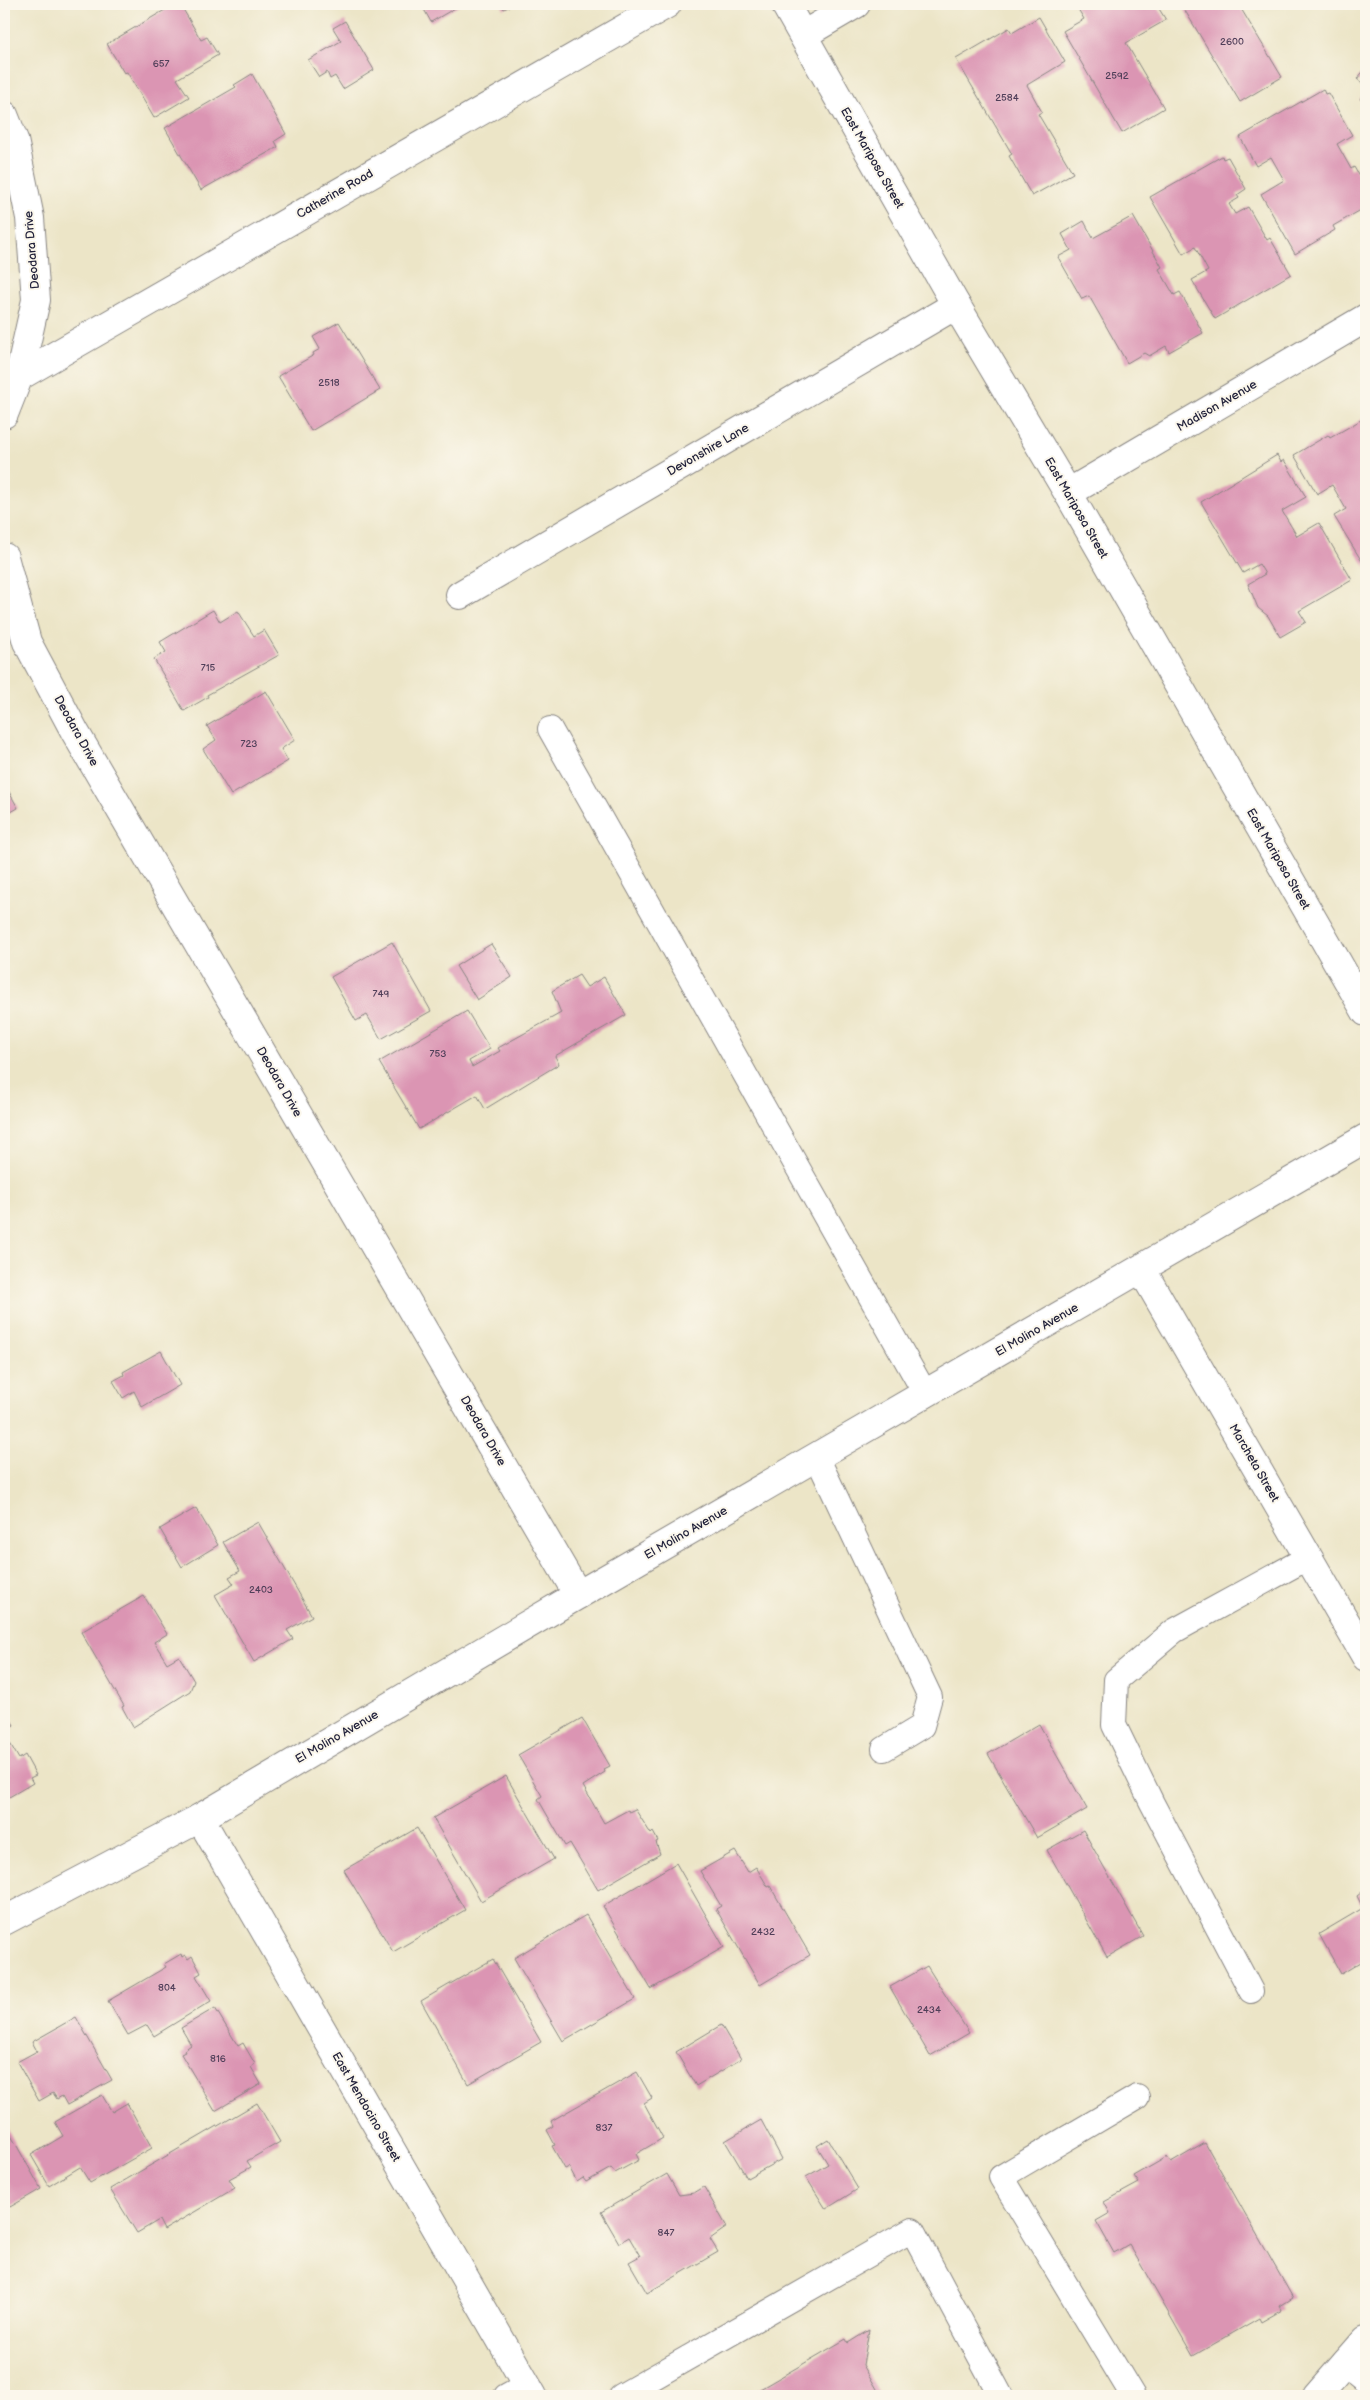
<svg xmlns="http://www.w3.org/2000/svg" width="1370" height="2400" font-family="'Balsamiq Sans',sans-serif">
<style>
.building{fill:#db95b3}
.lines{fill:none;stroke-linecap:round;stroke-linejoin:round}
.service-casing{stroke:#878481;stroke-width:26}
.minor-casing{stroke:#878481;stroke-width:30}
.tertiary-casing{stroke:#878481;stroke-width:30}
.secondary-casing{stroke:#878481;stroke-width:30}
.service{stroke:#fff;stroke-width:24}
.minor{stroke:#fff;stroke-width:28}
.tertiary{stroke:#fff;stroke-width:28}
.secondary{stroke:#fff;stroke-width:28}
.labels{text-anchor:middle;dominant-baseline:central;stroke-width:4;stroke-linejoin:round;paint-order:stroke}
.number-label{font-size:10px;fill:#503f59}
.street-label{font-size:12px;fill:#22223b;stroke:#fbf7ec}
</style>
<rect width="100%" height="100%" fill="#fbf7ec"/>
<filter id="ink" filterUnits="userSpaceOnUse"><feTurbulence type="fractalNoise" baseFrequency=".02" numOctaves="2"/><feDisplacementMap in="SourceGraphic" scale="10" xChannelSelector="R" yChannelSelector="G"/><feConvolveMatrix kernelMatrix="1 2 1 2 8 2 1 2 1" color-interpolation-filters="sRGB"/></filter>
<filter id="wash" filterUnits="userSpaceOnUse"><feTurbulence type="fractalNoise" baseFrequency=".0096" numOctaves="4" result="noise"/><feDisplacementMap in="SourceGraphic" scale="20" xChannelSelector="R" yChannelSelector="G"/><feGaussianBlur stdDeviation="1.12" result="paint"/><feColorMatrix in="noise" values="0 0 0 0 0 0 0 0 0 0 0 0 0 0 0 0 0 1.4 0 .05"/><feComposite in="paint" operator="in"/></filter>
<g filter="url(#wash)">
<rect width="100%" height="100%" fill="#ece5c7"/>
<g id="blocks">
<!-- building -->
<path class="building" d="M175 4H180L201 40 207 37 218 55 177 79 189 97 154 118 127 72 124 73 107 44Z
M421 4H462L431 22Z
M501 4H514L504 9Z
M1075 4H1156L1166 20 1126 43 1164 108 1122 133 1063 31 1084 19Z
M1181 4H1245L1240 7 1282 77 1240 102Z
M1039 17 1065 62 1027 85 1042 112 1038 114 1073 173 1032 196 1009 156 1012 154 956 59 1009 28 1012 33Z
M345 21 374 70 343 89 335 76 330 79 327 72 319 77 308 60 341 41 333 28Z
M1366 68V86L1357 79Z
M252 74 286 134 275 141 278 147 201 190 165 128 236 87 234 85Z
M1323 89 1325 94 1328 93 1352 135 1337 144 1351 169 1354 167 1366 188V202L1364 204 1366 207 1333 226 1335 230 1295 254 1261 194 1284 180 1271 157 1256 166 1240 137Z
M1366 91V104L1360 99Z
M1222 156 1223 159 1228 157 1246 189 1237 195 1239 198 1229 204 1235 214 1248 207 1267 240 1270 238 1291 274 1215 319 1192 280 1208 271 1195 247 1183 254 1150 197Z
M1133 216 1162 267 1159 269 1174 295 1180 292 1203 333 1169 352 1166 346 1149 356 1144 353 1127 363 1089 296 1082 299 1058 257 1071 250 1062 234 1084 221 1093 238Z
M339 322 380 390 311 431 278 376 314 355 313 353 320 349 313 337Z
M1366 417V568L1334 516 1346 509 1332 485 1317 494 1294 455 1328 435 1330 438Z
M1277 455 1281 462 1284 460 1306 497 1282 511 1297 536 1319 523 1352 580 1299 611 1306 622 1280 637 1268 616 1258 608 1248 584 1265 574 1259 564 1243 573 1201 502Z
M213 610 220 622 238 611 254 636 264 630 279 655 207 695 208 697 184 711 154 659 166 652 160 642Z
M266 691 295 740 281 749 288 761 231 795 203 749 216 740 207 726Z
M4 783 18 808 4 816Z
M392 942 431 1011 381 1039 367 1015 356 1021 331 977Z
M491 944 512 977 477 1000 456 966Z
M579 975 587 987 604 977 626 1015 555 1056 559 1064 485 1109 477 1095 419 1129 379 1062 467 1011 490 1049 469 1061 472 1067 500 1051 498 1048 561 1013 552 991Z
M161 1351 180 1385 142 1407 134 1391 123 1398 113 1381 124 1375 123 1372Z
M196 1508 218 1545 182 1567 160 1529Z
M258 1522 312 1616 287 1630 293 1639 254 1662 215 1595 234 1584 229 1577 240 1571 223 1542Z
M144 1596 167 1634 154 1642 167 1663 179 1656 194 1681 190 1691 133 1727 122 1707 124 1706 81 1632Z
M4 1709 14 1725 4 1731Z
M582 1718 610 1766 604 1769 605 1772 583 1786 604 1823 628 1810 629 1812 635 1809 651 1834 653 1832 658 1841 656 1842 660 1854 598 1890 570 1843 565 1846 538 1799 542 1796 518 1755Z
M1039 1724 1087 1809 1037 1838 988 1754Z
M4 1733 19 1759 25 1755 36 1775 30 1778 33 1783 4 1800Z
M506 1776 554 1859 481 1901 433 1818Z
M417 1828 465 1910 393 1952 344 1870Z
M1083 1830 1143 1936 1107 1957 1047 1850Z
M735 1851 748 1872 756 1867 768 1887 770 1886 810 1955 760 1985 716 1909 721 1906 700 1871Z
M676 1863 724 1947 651 1989 603 1906Z
M1366 1889V1959L1341 1974 1319 1934 1363 1908 1357 1896Z
M586 1915 635 1999 563 2041 514 1958Z
M181 1954 182 1957 185 1955 188 1959 192 1956 201 1973 196 1976 211 2001 154 2036 147 2025 128 2035 108 2001 166 1967 164 1964Z
M493 1959 541 2042 468 2084 421 2001Z
M927 1966 969 2033 930 2056 890 1987Z
M215 2008 238 2046 243 2043 255 2064 251 2067 261 2084 215 2111 181 2054 185 2052 184 2050 191 2045 181 2028Z
M76 2017 112 2080 67 2105 62 2096 57 2099 53 2093 39 2101 17 2062 37 2051 32 2042Z
M721 2025 741 2059 696 2086 676 2052Z
M637 2072 652 2098 644 2103 663 2138 636 2154 639 2160 615 2173 611 2168 586 2182 583 2178 577 2182 569 2167 565 2169 552 2146 555 2145 547 2130 553 2126 551 2121Z
M102 2095 112 2112 127 2103 152 2148 90 2183 80 2167 49 2186 31 2155 63 2136 55 2122Z
M257 2103 280 2142 247 2161 251 2167 229 2179 235 2188 164 2230 159 2220 137 2233 110 2189Z
M761 2120 782 2159 747 2178 725 2141Z
M4 2123 41 2189 10 2207 4 2196Z
M828 2139 858 2189 826 2209 806 2177 828 2164 817 2146Z
M1205 2143 1293 2298 1280 2306 1282 2310 1261 2322 1259 2318 1193 2356 1129 2244 1114 2253 1096 2221 1110 2213 1104 2202 1139 2183 1134 2176 1167 2157 1171 2163Z
M667 2174 679 2195 694 2193 704 2187 727 2227 710 2239 718 2252 647 2293 629 2262 640 2256 629 2237 619 2243 601 2212Z
M869 2330 863 2365 881 2396H748L846 2339 848 2343Z"/>
</g>
</g>
<g filter="url(#ink)">
<use href="#blocks" fill-opacity="0" stroke="#878481" stroke-width="1"/>
<g class="lines">
<defs>
<path id="service" d="M550 729 926 1395
M817 1457 930 1697 922 1726 884 1749
M1251 1991 1152 1803 1114 1725 1116 1680 1174 1631 1309 1557
M506 2396 526 2385
M621 2396 912 2230 1001 2396
M1133 2396 1001 2177 1137 2097"/>
<path id="minor" d="M803 35 856 4
M4 115 14 140 30 218 36 300 19 376 4 414
M4 385 667 4
M1068 493 1366 318
M4 557 27 642 75 732 578 1595
M460 595 956 305
M1142 1270 1366 1657
M200 1818 533 2396
M1346 2363 1366 2379"/>
<path id="tertiary" d="M785 4 956 305 1068 493 1366 1012
M4 1921 200 1818 578 1595 1366 1138"/>
<path id="secondary" d="M1317 2396 1366 2340"/>
</defs>
<!-- service casing -->
<use href="#service" class="service-casing"/>
<!-- minor casing -->
<use href="#minor" class="minor-casing"/>
<!-- tertiary casing -->
<use href="#tertiary" class="tertiary-casing"/>
<!-- secondary casing -->
<use href="#secondary" class="secondary-casing"/>
<!-- service -->
<use href="#service" class="service"/>
<!-- minor -->
<use href="#minor" class="minor"/>
<!-- tertiary -->
<use href="#tertiary" class="tertiary"/>
<!-- secondary -->
<use href="#secondary" class="secondary"/>
</g>
</g>
<g class="labels">
<!-- number labels -->
<g class="number-label">
<text x="1232" y="42">2600</text>
<text x="161" y="64">657</text>
<text x="1117" y="76">2592</text>
<text x="1007" y="98">2584</text>
<text x="329" y="383">2518</text>
<text x="208" y="668">715</text>
<text x="249" y="744">723</text>
<text x="381" y="994">749</text>
<text x="438" y="1054">753</text>
<text x="261" y="1590">2403</text>
<text x="763" y="1932">2432</text>
<text x="167" y="1988">804</text>
<text x="929" y="2010">2434</text>
<text x="218" y="2059">816</text>
<text x="604" y="2128">837</text>
<text x="666" y="2233">847</text>
</g>
<!-- street labels -->
<g class="street-label">
<text transform="translate(872 158) rotate(60)">East Mariposa Street</text>
<text transform="translate(335 194) rotate(-30)">Catherine Road</text>
<text transform="translate(32 250) rotate(-95)">Deodara Drive</text>
<text transform="translate(1217 406) rotate(-30)">Madison Avenue</text>
<text transform="translate(708 450) rotate(-30)">Devonshire Lane</text>
<text transform="translate(1076 508) rotate(60)">East Mariposa Street</text>
<text transform="translate(76 731) rotate(61)">Deodara Drive</text>
<text transform="translate(1278 859) rotate(60)">East Mariposa Street</text>
<text transform="translate(279 1082) rotate(60)">Deodara Drive</text>
<text transform="translate(1037 1330) rotate(-30)">El Molino Avenue</text>
<text transform="translate(483 1431) rotate(60)">Deodara Drive</text>
<text transform="translate(1254 1463) rotate(60)">Marcheta Street</text>
<text transform="translate(686 1533) rotate(-30)">El Molino Avenue</text>
<text transform="translate(337 1737) rotate(-30)">El Molino Avenue</text>
<text transform="translate(366 2107) rotate(60)">East Mendocino Street</text>
</g>
</g>
<!-- margin -->
<rect width="1370" height="2400" fill="none" stroke="#fbf7ec" stroke-width="20"/>
</svg>
